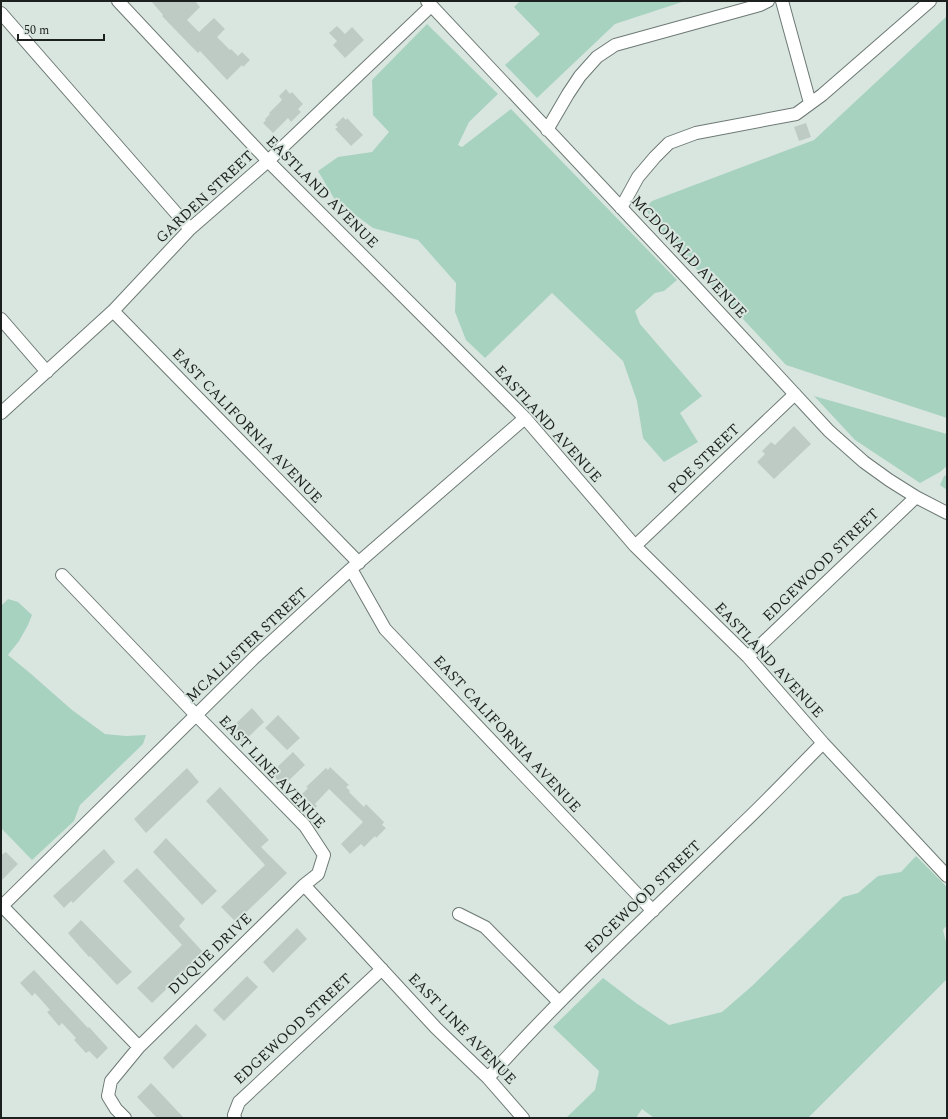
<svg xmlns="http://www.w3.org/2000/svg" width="948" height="1119" font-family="Spectral,serif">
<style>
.green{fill:#a8d2c0}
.building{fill:#becbc5}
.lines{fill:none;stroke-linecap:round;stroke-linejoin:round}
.street-casing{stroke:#6d7974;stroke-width:14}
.street{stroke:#fff;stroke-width:12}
.labels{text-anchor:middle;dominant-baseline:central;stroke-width:4;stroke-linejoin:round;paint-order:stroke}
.street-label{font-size:15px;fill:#1c201e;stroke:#d9e6e0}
</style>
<rect width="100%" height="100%" fill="#d9e6e0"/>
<!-- green -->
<path class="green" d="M520 1H685L615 24 537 98 505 65 540 34 514 7Z
M947 16V418L786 365 657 227 645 208 652 201 814 140Z
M427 24 498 94 469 122 458 145 462 147 511 109 677 280 664 291 655 293 635 311 640 324 702 396 680 413 698 442 664 462 643 438 637 401 623 361 552 293 485 358 466 340 455 312 456 283 418 240 373 228 335 200 318 171 338 157 372 152 389 132 373 115 372 80Z
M814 396 947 434V466L940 472 920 483 855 440Z
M947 475V490L940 485 944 476Z
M8 599 18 602 32 615 28 625 19 641 8 655 30 673 72 710 105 734 126 736 146 735 143 744 80 805 74 821 32 860 1 828V606Z
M916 856 947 887V925L943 930 947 946V979L808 1118H654L642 1109 636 1118H566L595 1090 599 1071 553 1027 603 978 636 1003 669 1025 722 1012 752 986 843 897 858 893 878 876 901 872Z"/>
<!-- building -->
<path class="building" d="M151 1H195L200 7 187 20 199 32 214 18 225 29 217 37 230 50 231 49 238 56 242 52 250 60 243 67 242 65 227 80 200 51 198 53 191 46 162 16 163 15Z
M337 26 345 34 352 27 364 40 345 58 333 45 337 41 329 33Z
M286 89 290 94 292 92 303 104 298 109 301 112 291 122 288 118 273 133 263 123 266 120 265 119 270 114 269 113 282 100 279 96Z
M343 117 346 120 347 118 363 135 351 146 335 129 338 127 335 125Z
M806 123 811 137 799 141 794 127Z
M794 426 811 444 774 479 757 462 765 454 762 451 771 442 775 445Z
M252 708 264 722 242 743 229 730Z
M278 715 300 738 287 750 265 728Z
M293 752 305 765 283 786 271 773Z
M330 767 349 785 346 787 350 791 349 792 364 807 366 804 384 822 382 825 386 828 376 838 375 836 364 847 361 844 350 854 341 844 363 822 329 789 315 804 317 806 311 813 297 799 308 788 306 787 326 768 328 770Z
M187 768 199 782 146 833 134 819Z
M220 787 269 840 261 847 287 873 236 922 221 907 265 865 206 801Z
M166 838 217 891 202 905 153 852Z
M104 849 115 862 73 903 71 901 64 908 53 896Z
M6 852 18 864 1 881V855Z
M137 868 185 919 179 926 204 953 152 1003 137 988 182 945 123 881Z
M81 920 132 972 117 985 90 956 89 957 68 933Z
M297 928 307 939 273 973 263 962Z
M34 970 88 1028 89 1027 108 1048 97 1059 89 1051 86 1053 74 1040 76 1038 62 1023 59 1026 47 1012 50 1010 35 993 32 996 20 983Z
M247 976 258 987 224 1021 213 1010Z
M196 1024 207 1035 173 1069 163 1058Z
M151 1083 184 1118H157L137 1097Z"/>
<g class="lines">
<defs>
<path id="street" d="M118 1 268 161 525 418 635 546 748 657 823 743 947 876
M427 1 690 281 829 431 864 462 889 480 916 497 947 513
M782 1 810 103
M1 13 190 229
M547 130 568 94 580 76 597 57 615 45 760 5 768 1
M621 208 638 177 655 157 669 143 696 133 796 114 822 95 930 1
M113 311 359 563
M1 319 47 372
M1 413 113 311 190 229 268 161 431 6
M635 546 795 394
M351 569 385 629 653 911
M62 575 196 715 305 826 324 855 318 874 304 885 139 1047 111 1081 108 1096 116 1109 125 1118
M748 657 916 497
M304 885 436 1028 488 1078 523 1118
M1 905 139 1047
M1 907 255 657 351 569 525 418
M459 914 485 927 559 1002
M488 1078C566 991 652 912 736 830 766 802 794 772 823 743
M235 1118 234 1115 239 1102 382 969"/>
</defs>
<!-- street casing -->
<use href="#street" class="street-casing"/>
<!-- street -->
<use href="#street" class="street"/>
</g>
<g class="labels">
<!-- street labels -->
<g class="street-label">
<text transform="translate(322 192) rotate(45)">EASTLAND AVENUE</text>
<text transform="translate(205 197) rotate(-43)">GARDEN STREET</text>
<text transform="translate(689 257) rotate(47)">MCDONALD AVENUE</text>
<text transform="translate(548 424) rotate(48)">EASTLAND AVENUE</text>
<text transform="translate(247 426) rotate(46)">EAST CALIFORNIA AVENUE</text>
<text transform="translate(704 459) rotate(-44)">POE STREET</text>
<text transform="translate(821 565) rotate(-44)">EDGEWOOD STREET</text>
<text transform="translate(247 645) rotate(-43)">MCALLISTER STREET</text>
<text transform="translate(769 660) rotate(47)">EASTLAND AVENUE</text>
<text transform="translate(507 734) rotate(47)">EAST CALIFORNIA AVENUE</text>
<text transform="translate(272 772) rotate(47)">EAST LINE AVENUE</text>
<text transform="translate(643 897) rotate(-44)">EDGEWOOD STREET</text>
<text transform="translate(210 954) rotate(-44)">DUQUE DRIVE</text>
<text transform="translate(293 1029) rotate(-43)">EDGEWOOD STREET</text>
<text transform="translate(462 1029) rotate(46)">EAST LINE AVENUE</text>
</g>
</g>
<!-- border -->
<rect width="948" height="1119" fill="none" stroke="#1c201e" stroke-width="4"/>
<!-- scale -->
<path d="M18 34v6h86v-6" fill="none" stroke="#1c201e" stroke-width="2"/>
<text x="24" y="34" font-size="12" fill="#1c201e" stroke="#d9e6e0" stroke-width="3" paint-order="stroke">50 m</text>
</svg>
